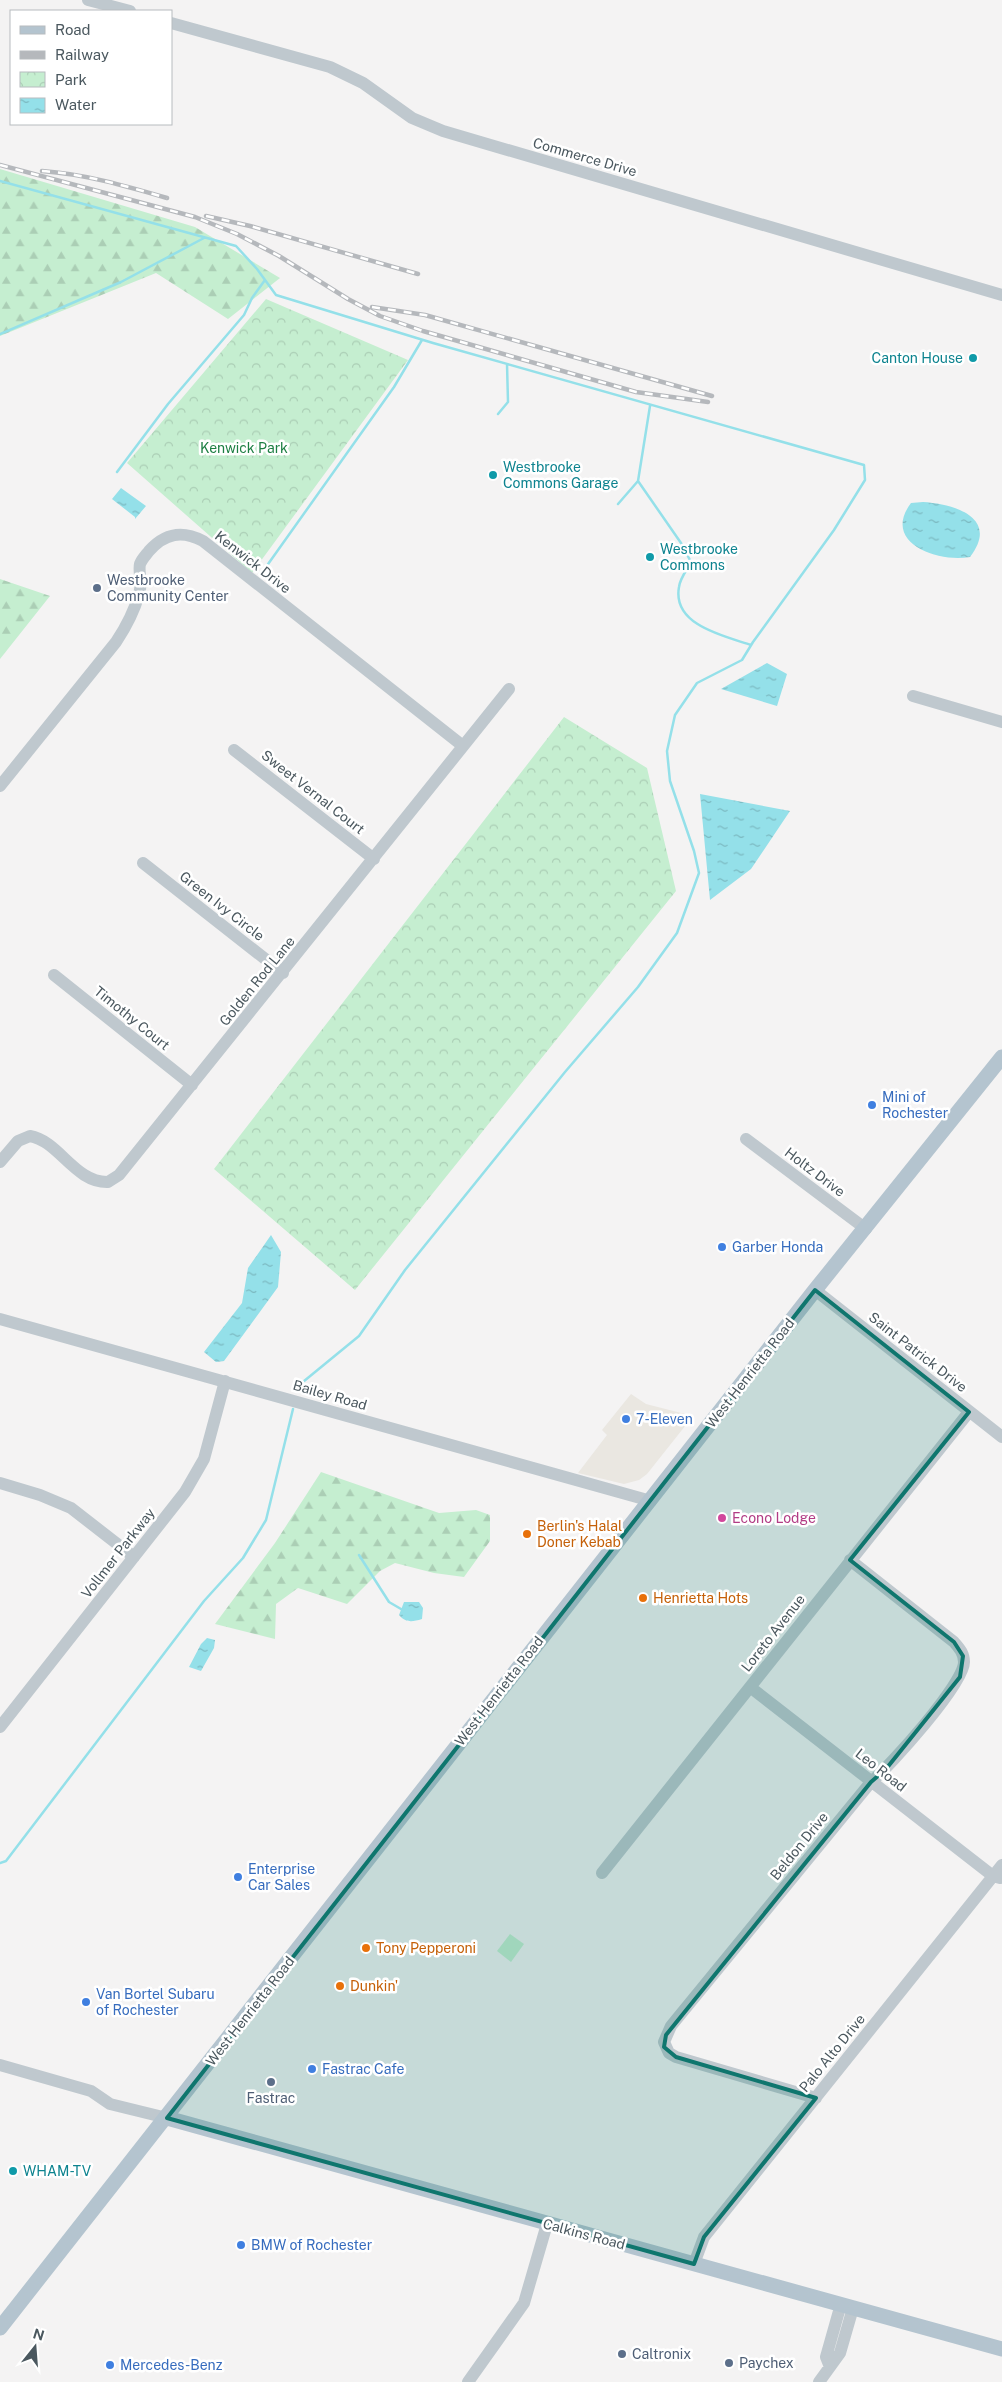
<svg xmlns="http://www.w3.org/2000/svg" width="1002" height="2382" font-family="'Public Sans',sans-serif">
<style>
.commercial{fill:#eae7e1}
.forest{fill:url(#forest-firs)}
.park{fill:url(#park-crowns)}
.pitch{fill:#c5eed0}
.water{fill:url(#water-ripples)}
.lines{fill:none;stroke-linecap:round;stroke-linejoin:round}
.stream{stroke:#94e0e9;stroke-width:2.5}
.minor{stroke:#bfc8ce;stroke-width:12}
.major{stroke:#b4c4cf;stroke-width:15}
.rail-casing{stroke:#b5b8bc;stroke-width:4.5}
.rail{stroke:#fff;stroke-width:2.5;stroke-dasharray:8;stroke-linecap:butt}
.marked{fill:#0f766e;fill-opacity:0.2;stroke:#0f766e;stroke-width:4;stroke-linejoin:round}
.culture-dot{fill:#0f9aa8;stroke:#fff;stroke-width:2}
.service-dot{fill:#5c6f8a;stroke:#fff;stroke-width:2}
.shop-dot{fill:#3f7fe0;stroke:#fff;stroke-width:2}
.hotel-dot{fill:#d1479c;stroke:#fff;stroke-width:2}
.food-dot{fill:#e8710a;stroke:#fff;stroke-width:2}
.labels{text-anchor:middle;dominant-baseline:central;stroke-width:5;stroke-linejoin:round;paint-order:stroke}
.street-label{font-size:14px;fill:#4b585f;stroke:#fff}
.culture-label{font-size:14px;fill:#0d838f;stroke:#fff;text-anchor:start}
.park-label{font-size:14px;fill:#1d7f43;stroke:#fff}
.service-label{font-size:14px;fill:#4e5e75;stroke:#fff;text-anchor:start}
.shop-label{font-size:14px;fill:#366cbe;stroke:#fff;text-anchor:start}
.hotel-label{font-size:14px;fill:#b23c85;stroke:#fff;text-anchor:start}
.food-label{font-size:14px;fill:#c56008;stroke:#fff;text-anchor:start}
</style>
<defs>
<pattern id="forest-firs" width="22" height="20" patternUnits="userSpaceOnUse" patternTransform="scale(1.25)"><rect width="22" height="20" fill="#c5eed0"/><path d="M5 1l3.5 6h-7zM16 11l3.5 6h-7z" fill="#abceb5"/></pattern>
<pattern id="park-crowns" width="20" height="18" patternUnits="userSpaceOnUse" patternTransform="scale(1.25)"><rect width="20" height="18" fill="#c5eed0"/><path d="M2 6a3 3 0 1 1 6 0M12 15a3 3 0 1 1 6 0" fill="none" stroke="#abceb5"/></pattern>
<pattern id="water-ripples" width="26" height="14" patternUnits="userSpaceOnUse" patternTransform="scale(1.25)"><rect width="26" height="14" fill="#94e0e9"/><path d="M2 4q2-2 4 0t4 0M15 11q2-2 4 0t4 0" fill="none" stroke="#7bb8c0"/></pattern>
</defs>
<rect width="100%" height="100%" fill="#f4f3f3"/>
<!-- commercial -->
<path class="commercial" d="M631 1394 646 1404 693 1416 647 1474 639 1480 624 1484 578 1473 607 1435 602 1430Z"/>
<!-- forest -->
<path class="forest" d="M0 169 195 227 280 278 228 319 156 273 0 336Z
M0 579 50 596 0 659Z
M321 1472 439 1513 476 1510 490 1515V1541L464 1577 434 1573 395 1563 380 1571 347 1604 298 1588 276 1604 275 1639 215 1624 275 1543Z"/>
<!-- park -->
<path class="park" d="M266 299 408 360 252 573 127 463Z
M564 717 647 768 676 891 355 1290 214 1169Z"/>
<!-- pitch -->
<path class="pitch" d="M510 1934 524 1944 511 1962 497 1951Z"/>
<!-- water -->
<path class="water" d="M121 488 146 506 135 519V517L112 499Z
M923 502C955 504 1000 518 970 557 938 563 881 543 911 503Z
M767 663 787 674 777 706 721 689Z
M700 794 790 811 751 869 710 900Z
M271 1235 281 1252 278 1287 224 1361 216 1362 204 1352 242 1303 248 1268Z
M404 1602H419L423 1608 422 1619C412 1622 406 1623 399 1615Z
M207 1638 215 1640 214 1648 201 1671 189 1667 201 1644Z"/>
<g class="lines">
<!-- stream -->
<path class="stream" d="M0 181 236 246 257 269 276 295 433 343 864 465 865 480 834 530 753 642 742 660 697 683 675 715 667 751 670 781 694 851 699 873 677 933 638 987 565 1072 405 1270 359 1336 298 1386
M0 334 121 282 204 238
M650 406 638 481 681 543 691 562C687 570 680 578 679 587 672 625 724 636 751 645
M498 414 508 402 507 364
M117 472 168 404 244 315 252 298 265 280
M618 504 638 481
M261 574 394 387 422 340
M359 1555 389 1602 401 1609
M0 1863 6 1861 204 1601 243 1558 266 1520 293 1409"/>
<!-- minor -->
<path class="minor" d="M88 0 130 11
M171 23 330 67 363 83 412 118 443 131 1002 295
M913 696 1002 722
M234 750 374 859
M0 786 116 642C126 627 134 612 139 594 143 583 138 572 140 564 142 559 146 555 149 551 165 533 182 530 203 541L463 746
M143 863 283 973
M54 975 192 1085
M746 1139 866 1229
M0 1162 18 1141 30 1136C59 1141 75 1183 108 1182L119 1175 509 689
M815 1290 1002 1437
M0 1319 651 1501
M0 1483 40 1495 71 1508 134 1557
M750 1687 993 1876 1000 1878
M0 1727 185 1492 204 1459 225 1381
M602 1873 969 1412
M0 2065 91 2091 110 2104 167 2118
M816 2098 676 2057 669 2053 664 2042 671 2026 871 1782C890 1766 964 1684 964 1662 964 1653 959 1648 954 1642L850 1560
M694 2264 704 2237 1002 1865
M830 2367 826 2357 841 2304
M468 2382 524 2303 547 2224
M819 2382 840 2353 853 2308"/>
<!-- major -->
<path class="major" d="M167 2118 1002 2349
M0 2328 815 1290 1002 1057"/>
<defs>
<path id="rail" d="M0 165 195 217 237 234 279 256 348 299 380 316 423 331 636 392 708 402
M42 171C85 174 126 186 167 198
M206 216 250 226 418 274
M372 307 425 315 712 396"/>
</defs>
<!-- rail casing -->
<use href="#rail" class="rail-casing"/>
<!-- rail -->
<use href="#rail" class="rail"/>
</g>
<!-- marked area -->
<path class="marked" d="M815 1290 969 1412 850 1560 954 1642 963 1656 960 1677 886 1769 871 1782 666 2035 664 2047 676 2057 816 2098 704 2237 694 2264 167 2118Z"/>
<!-- markers -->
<g class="culture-dot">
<circle cx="973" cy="358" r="5"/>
<circle cx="493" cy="475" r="5"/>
<circle cx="650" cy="557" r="5"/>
<circle cx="13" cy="2171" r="5"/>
</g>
<g class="service-dot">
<circle cx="97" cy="588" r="5"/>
<circle cx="271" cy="2082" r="5"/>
<circle cx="622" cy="2354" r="5"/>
<circle cx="729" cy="2363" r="5"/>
</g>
<g class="shop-dot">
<circle cx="872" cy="1105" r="5"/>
<circle cx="722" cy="1247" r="5"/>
<circle cx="626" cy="1419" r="5"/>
<circle cx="238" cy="1877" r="5"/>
<circle cx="86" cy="2002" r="5"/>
<circle cx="312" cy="2069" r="5"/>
<circle cx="241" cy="2245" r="5"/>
<circle cx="110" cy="2365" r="5"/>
</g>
<circle class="hotel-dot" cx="722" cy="1518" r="5"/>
<g class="food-dot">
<circle cx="527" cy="1534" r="5"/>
<circle cx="643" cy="1598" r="5"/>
<circle cx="366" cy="1948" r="5"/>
<circle cx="340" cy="1986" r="5"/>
</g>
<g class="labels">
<!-- street labels -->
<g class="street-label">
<text transform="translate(585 157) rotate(16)">Commerce Drive</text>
<text transform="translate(253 562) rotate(38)">Kenwick Drive</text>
<text transform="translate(313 792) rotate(38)">Sweet Vernal Court</text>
<text transform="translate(222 906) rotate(38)">Green Ivy Circle</text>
<text transform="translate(257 981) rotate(-51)">Golden Rod Lane</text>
<text transform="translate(132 1018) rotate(39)">Timothy Court</text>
<text transform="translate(815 1172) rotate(37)">Holtz Drive</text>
<text transform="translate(918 1352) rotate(38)">Saint Patrick Drive</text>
<text transform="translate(750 1373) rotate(-52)">West Henrietta Road</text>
<text transform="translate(330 1395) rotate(16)">Bailey Road</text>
<text transform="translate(118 1553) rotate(-52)">Vollmer Parkway</text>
<text transform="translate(773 1633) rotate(-52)">Loreto Avenue</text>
<text transform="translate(499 1691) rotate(-52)">West Henrietta Road</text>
<text transform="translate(881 1770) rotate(38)">Leo Road</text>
<text transform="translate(799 1846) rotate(-51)">Beldon Drive</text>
<text transform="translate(250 2011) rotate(-52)">West Henrietta Road</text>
<text transform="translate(832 2053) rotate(-51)">Palo Alto Drive</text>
<text transform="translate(584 2234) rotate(15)">Calkins Road</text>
</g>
<!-- culture labels -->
<g class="culture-label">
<text x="963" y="358" text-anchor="end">Canton House</text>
<text x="503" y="467">Westbrooke<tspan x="503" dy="16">Commons Garage</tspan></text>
<text x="660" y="549">Westbrooke<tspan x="660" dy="16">Commons</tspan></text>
<text x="23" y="2171">WHAM-TV</text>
</g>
<!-- park labels -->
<g class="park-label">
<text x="244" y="448">Kenwick Park</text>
</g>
<!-- service labels -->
<g class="service-label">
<text x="107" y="580">Westbrooke<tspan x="107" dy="16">Community Center</tspan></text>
<text x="271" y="2098" text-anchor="middle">Fastrac</text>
<text x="632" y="2354">Caltronix</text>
<text x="739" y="2363">Paychex</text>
</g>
<!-- shop labels -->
<g class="shop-label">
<text x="882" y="1097">Mini of<tspan x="882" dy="16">Rochester</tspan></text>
<text x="732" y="1247">Garber Honda</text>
<text x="636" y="1419">7-Eleven</text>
<text x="248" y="1869">Enterprise<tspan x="248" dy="16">Car Sales</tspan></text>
<text x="96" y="1994">Van Bortel Subaru<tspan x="96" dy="16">of Rochester</tspan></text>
<text x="322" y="2069">Fastrac Cafe</text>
<text x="251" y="2245">BMW of Rochester</text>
<text x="120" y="2365">Mercedes-Benz</text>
</g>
<!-- hotel labels -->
<g class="hotel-label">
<text x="732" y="1518">Econo Lodge</text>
</g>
<!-- food labels -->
<g class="food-label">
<text x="537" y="1526">Berlin's Halal<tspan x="537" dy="16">Doner Kebab</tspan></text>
<text x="653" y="1598">Henrietta Hots</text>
<text x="376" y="1948">Tony Pepperoni</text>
<text x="350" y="1986">Dunkin'</text>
</g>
</g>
<!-- legend -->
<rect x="10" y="10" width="162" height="115" fill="#ffffff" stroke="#b7bcbf"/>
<rect x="20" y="26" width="25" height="8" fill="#b4c4cf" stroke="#b7bcbf"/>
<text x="55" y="35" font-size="15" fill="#4b585f">Road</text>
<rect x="20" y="51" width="25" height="8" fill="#b5b8bc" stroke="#b7bcbf"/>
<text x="55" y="60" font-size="15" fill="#4b585f">Railway</text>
<rect x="20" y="72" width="25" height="15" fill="url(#park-crowns)" stroke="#b7bcbf"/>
<text x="55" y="85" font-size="15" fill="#4b585f">Park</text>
<rect x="20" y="98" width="25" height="15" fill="url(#water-ripples)" stroke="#b7bcbf"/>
<text x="55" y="110" font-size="15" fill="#4b585f">Water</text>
<!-- north arrow -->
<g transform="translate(35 2347) rotate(17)" stroke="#ffffff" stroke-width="4" paint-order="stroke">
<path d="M0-4L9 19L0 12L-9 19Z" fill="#4b585f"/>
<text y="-8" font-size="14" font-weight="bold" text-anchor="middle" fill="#4b585f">N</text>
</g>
</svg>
